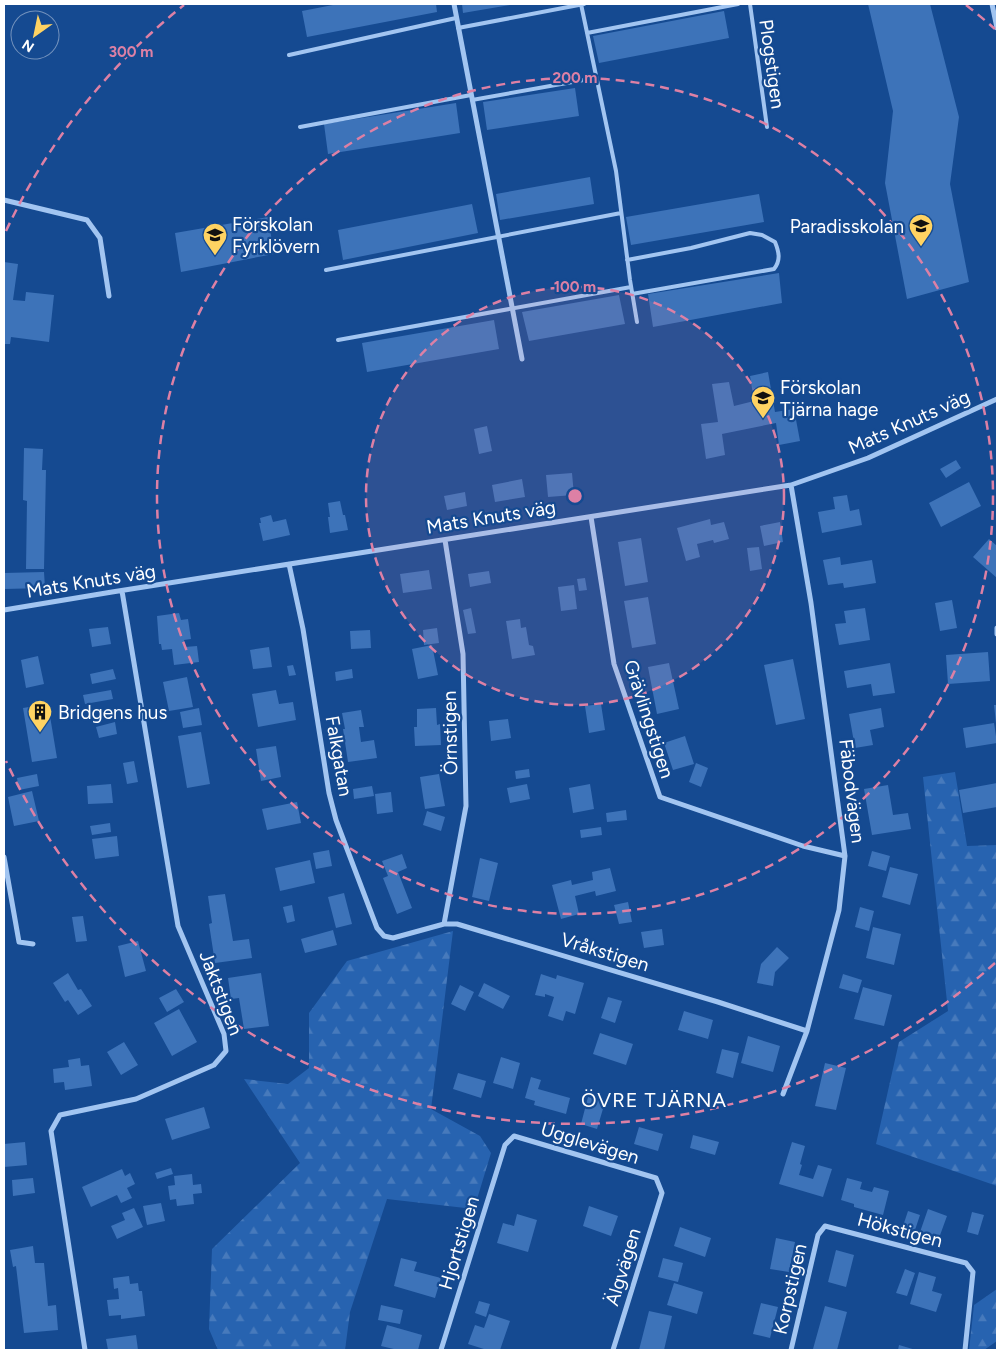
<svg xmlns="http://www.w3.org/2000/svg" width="1001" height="1354" font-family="Figtree,sans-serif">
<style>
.forest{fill:url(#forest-firs)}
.building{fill:#3d73b9}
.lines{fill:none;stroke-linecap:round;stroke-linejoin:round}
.service{stroke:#a2c5f1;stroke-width:4}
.minor{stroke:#a2c5f1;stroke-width:5}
.ring{fill:none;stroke:#dd80a5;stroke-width:2.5;stroke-dasharray:9 6}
.labels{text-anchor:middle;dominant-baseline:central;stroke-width:4.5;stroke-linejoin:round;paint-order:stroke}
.street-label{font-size:19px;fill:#fff;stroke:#154a91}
.poi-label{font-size:19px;fill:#fff;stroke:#154a91;text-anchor:start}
.neighbourhood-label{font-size:20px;letter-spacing:1px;fill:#fff;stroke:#154a91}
.centre{fill:#dd80a5;stroke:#154a91;stroke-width:2.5}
.ring-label{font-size:15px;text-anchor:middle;font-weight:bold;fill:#dd80a5;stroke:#154a91;stroke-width:4.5;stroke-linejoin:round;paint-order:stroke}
</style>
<defs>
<pattern id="forest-firs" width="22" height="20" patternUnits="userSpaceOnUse" patternTransform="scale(1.25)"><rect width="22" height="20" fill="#2763b0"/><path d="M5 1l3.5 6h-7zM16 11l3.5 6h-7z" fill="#477abc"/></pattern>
</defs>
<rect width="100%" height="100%" fill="#154a91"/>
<!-- forest -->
<path class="forest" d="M955 772 967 846 997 845V1186L876 1144 899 1042 948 1011 923 777Z
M453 931 431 1109 480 1136 491 1153 474 1209 387 1199 350 1312 345 1350H218L209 1329 212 1249 300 1163 244 1079 288 1084 309 1068V1013L347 961Z
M997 1289V1341L984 1350H969L974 1305Z"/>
<!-- building -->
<path class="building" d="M338 4H436L437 12 307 37 302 11Z
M462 4H510V5L463 13Z
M868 4H930L959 117 950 184 969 282 907 299 885 183 893 111Z
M724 11 729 38 599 63 593 36Z
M575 88 579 116 487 130 483 102Z
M456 103 460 133 328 154 324 124Z
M590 177 594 204 500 220 496 194Z
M759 194 764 222 631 245 626 217Z
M472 204 478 233 343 260 338 230Z
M268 217 274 254 181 272 175 233Z
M4 262 18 264 13 300 25 301 26 292 54 295 49 342 11 337 10 344H4Z
M779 273 782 303 653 327 648 294Z
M619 295 625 324 529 341 522 312Z
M494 320 499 349 367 372 362 343Z
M768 372 775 412 794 409 800 441 779 445 776 423 722 434 725 455 706 459 701 424 718 422 712 384 729 382 734 406 754 401 750 376Z
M487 426 492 451 479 454 474 429Z
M24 448 43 449 42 470H46L44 569H26L27 501 23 500Z
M956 460 961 468 946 478 940 469Z
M572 473 574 495 548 497 546 475Z
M522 479 525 497 495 502 492 485Z
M969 482 981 506 941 527 929 503Z
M465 492 467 506 447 510 444 496Z
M847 495 850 511 859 509 862 525 822 533 818 512 835 509 833 497Z
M340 501 343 515H345L348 530 330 533 328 517H330L328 503Z
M271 515 273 522 286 519 290 535 263 541 259 523H261L260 518Z
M710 519 711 525 724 522 729 539 714 543 713 540 697 544 700 557 686 561 677 528Z
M780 522 783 542 764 546 760 526Z
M641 538 648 582 625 586 618 542Z
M989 539 997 546V578L973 557Z
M759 547 762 569 750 571 747 548Z
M840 557 841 565 872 560 876 583 844 588 843 583 828 585 823 560Z
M429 570 432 589 403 593 400 574Z
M489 571 491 583 470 587 468 574Z
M44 572 45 588 4 589V573Z
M585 578 587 590 579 591 577 579Z
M574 585 577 609 561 611 558 587Z
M648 597 656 644 632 648 624 601Z
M952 600 957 628 940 631 935 603Z
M471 608 476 633 468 634 463 610Z
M865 608 870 640 839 645 835 624 846 623 844 611Z
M179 613 181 620 188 619 191 639 184 640 185 647 197 646 199 662 174 665 172 649 162 650 161 644H159L157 616Z
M520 619 521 628 526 627 529 645 533 646 535 655 512 659 506 621Z
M108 627 111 644 92 647 89 629Z
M437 628 439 643 424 645 423 630Z
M370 630 371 648 351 649 350 631Z
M432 645 438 675 418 679 412 649Z
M269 647 272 667 253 669 250 650Z
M988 652 990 681 948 684 946 655Z
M38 656 44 684 26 688 21 660Z
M793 659 805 719 776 725 764 665Z
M669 663 679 709 657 714 648 667Z
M890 663 895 693 873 696 871 684 847 688 844 671Z
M293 665 296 675 289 676 287 666Z
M113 669 116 679 92 684 90 674Z
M352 669 353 678 336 681 335 672Z
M187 677 193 707 169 711 163 682Z
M111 690 113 699 85 704 83 695Z
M276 690 279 704 293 702 296 720 258 727 252 694Z
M48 704 57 758 32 762 23 708Z
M601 704 605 730 589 733 585 706Z
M994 705H997V723H996Z
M199 708 202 725 183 728 180 712Z
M436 708 437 725 440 724 441 745 415 746 414 727H417V709Z
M881 708 884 727 870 730 873 745 855 748 849 714Z
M361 710 364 727H359L361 742 374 740 377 758 348 762 343 729H345L342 713Z
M508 719 511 738 491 741 489 721Z
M115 722 117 734 99 738 96 727Z
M994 723 997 743 966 748 963 728Z
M201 732 210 784 187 788 178 736Z
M685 736 694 764 673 770 664 743Z
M276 746 281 777 261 781 256 749Z
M134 761 138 782 127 784 123 763Z
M696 763 708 768 701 787 689 782Z
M529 769 530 777 516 779 515 771Z
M37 774 39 786 19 790 17 778Z
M439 774 445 806 425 809 420 777Z
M997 783V807L963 813 959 790Z
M111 784 113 803 88 804 87 786Z
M527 784 530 799 510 803 507 788Z
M590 784 594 809 573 813 569 788Z
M888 785 893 815 908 813 911 829 872 835 864 789Z
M372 786 374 796 354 799 353 789Z
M32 791 39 821 14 826 8 797Z
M391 792 393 812 377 814 375 794Z
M297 802 301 823 267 830 262 809Z
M626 810 627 820 607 822 606 813Z
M427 811 445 817 441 831 423 825Z
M110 823 111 832 92 835 90 826Z
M601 827 602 835 581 838 580 830Z
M117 836 119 856 95 859 92 839Z
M329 850 332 866 316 869 313 853Z
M872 851 890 856 886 871 868 866Z
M402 854 407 868 398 872 412 908 397 914 383 878 388 876 382 861Z
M480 858 498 863 489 901 472 897Z
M310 860 315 883 280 891 275 868Z
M890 867 918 874 910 905 882 897Z
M610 868 616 891 596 896 595 891 575 896 579 914 561 919 552 885 571 880 572 885 593 880 592 872Z
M344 893 352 924 336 928 328 897Z
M225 894 233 941 249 939 252 958 215 963 209 924 212 923 208 896Z
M628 902 632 922 619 924 614 905Z
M292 905 295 921 287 923 283 907Z
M860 907 874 911 869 931 855 927Z
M83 916 87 941 76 942 72 917Z
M873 927 901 934 894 965 866 958Z
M662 929 664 945 644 948 641 932Z
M333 930 337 945 305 953 301 939Z
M138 941 146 971 125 977 118 946Z
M777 947 789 958 775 972 773 986 757 983 761 964Z
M68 973 78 990 81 989 92 1006 78 1015 68 1000 65 1002 53 983Z
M261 973 269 1026 244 1029 239 998 231 999 228 978Z
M541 974 556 979 557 975 584 983 575 1014 566 1011 563 1021 548 1016 554 997 545 994V997L535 995Z
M843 974 862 980 858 993 839 988Z
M484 983 510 996 503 1009 478 996Z
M460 985 474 992 465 1011 451 1004Z
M863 987 892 995 884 1026 854 1019Z
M176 989 184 1002 167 1012 159 998Z
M608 997 622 1001 615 1023 601 1018Z
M179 1009 197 1042 172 1056 154 1023Z
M684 1011 713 1020 708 1039 678 1030Z
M600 1033 633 1044 626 1065 593 1054Z
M748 1036 780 1046 773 1072 741 1063Z
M124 1042 138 1065 121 1075 107 1052Z
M722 1049 739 1053 733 1078 716 1073Z
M501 1057 520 1063 513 1089 493 1083Z
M80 1058 81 1066 89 1065 92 1086 65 1090 64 1082 54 1083 53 1069 69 1067 68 1060Z
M825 1063 846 1068 836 1110 815 1106Z
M458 1073 486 1081 481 1098 453 1089Z
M531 1077 541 1080 538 1089 570 1098 566 1114 534 1105 535 1101 525 1098Z
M588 1097 605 1102 597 1129 581 1124Z
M204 1107 210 1128 172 1140 165 1119Z
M639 1127 663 1134 658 1151 634 1144Z
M693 1135 719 1142 715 1155 690 1148Z
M25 1142 27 1165 4 1167V1144Z
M792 1142 805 1146 800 1164 802 1165 799 1175 813 1179 818 1165 832 1169 823 1197 779 1184Z
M171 1168 173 1174 157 1179 155 1173Z
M122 1169 125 1176 130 1173 135 1184 127 1188 132 1198 121 1203 117 1195 91 1207 82 1187Z
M192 1174 193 1185 201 1184 202 1193 193 1194 194 1204 177 1206 176 1199 170 1200 168 1186 175 1185 174 1176Z
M33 1178 35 1193 13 1196 12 1180Z
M847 1178 862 1182 860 1189 872 1192 874 1187 889 1191 883 1215 854 1207V1204L841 1200Z
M161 1203 165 1221 147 1225 143 1206Z
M589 1206 618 1216 611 1236 583 1226Z
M134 1208 143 1227 117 1239 111 1226 125 1220 122 1213Z
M928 1209 947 1216 939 1238 920 1232Z
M908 1211 920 1215 913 1236 901 1232Z
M972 1212 984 1215 978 1235 967 1232Z
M517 1214 537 1220 528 1252 497 1243 503 1223 514 1226Z
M680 1227 711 1238 705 1257 674 1246Z
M776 1238 795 1242 789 1272 770 1269Z
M33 1246 35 1263H44L48 1306 56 1305 58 1330 24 1333 16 1266 13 1267 10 1250Z
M836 1250 854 1255 846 1287 828 1282Z
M401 1258 417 1262 414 1271 441 1278 435 1298 394 1286Z
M663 1258 683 1263 678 1282 658 1277Z
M905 1269 915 1273 907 1296 896 1293Z
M919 1272 936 1277 932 1291 942 1294 936 1312 910 1304Z
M129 1276 130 1284 138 1283 139 1291H142L145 1316 121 1319V1315L109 1316 107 1300 119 1299 118 1288 114 1289 113 1278Z
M674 1283 703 1292 697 1314 667 1305Z
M479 1301 490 1304 486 1317 475 1313Z
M761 1303 778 1307 770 1338 753 1334Z
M381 1305 403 1310 400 1324 378 1320Z
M825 1306 847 1312 837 1350 813 1349Z
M649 1311 672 1316 664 1350H639Z
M489 1314 510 1321 500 1350H487L468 1344 475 1325 484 1328Z
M387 1325 422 1335 418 1350H398L381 1346Z
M136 1335 138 1350H108L106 1339Z
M899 1345 916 1350H898Z"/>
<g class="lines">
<!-- service -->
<path class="service" d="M581 4 616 171 630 280 637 322
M750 4 767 127
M458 28 584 4
M587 33 738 4
M289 55 456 18
M472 100 595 78
M300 127 471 95
M627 260 691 248 750 233 762 235 775 242C779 252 781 260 774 269L632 294
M326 270 621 213
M338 340 631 287"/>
<!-- minor -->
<path class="minor" d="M454 4 522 359
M992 4 997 28
M4 200 87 220 100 238 109 296
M591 517 614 664 660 797 803 846 845 856
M289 564 303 629 329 793 336 820 377 928 384 936 393 938 444 924H457L718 1002 807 1031
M4 610 112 592 791 485 868 458 997 399
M997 628V634
M4 857 19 942 33 944
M444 924 466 806 463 654 445 540
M783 1094 807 1031 839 910 845 856 811 603 791 485
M85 1350 51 1131 60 1115 136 1099 214 1065 226 1051 224 1034 178 926 122 591
M441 1350 505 1145 514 1136 656 1178 662 1193 613 1350
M791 1350 818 1235 825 1226 966 1263 973 1272 965 1350"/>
</g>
<!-- distance rings -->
<circle cx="575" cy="496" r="209" fill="#dd80a5" fill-opacity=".12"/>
<g class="ring">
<circle cx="575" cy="496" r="209"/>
<circle cx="575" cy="496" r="418"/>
<path d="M995 963A628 628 0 0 1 6 761M6 231A628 628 0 0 1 184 5M966 5A628 628 0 0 1 995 29"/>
</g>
<!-- icons -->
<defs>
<symbol id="school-pin" viewBox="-11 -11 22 30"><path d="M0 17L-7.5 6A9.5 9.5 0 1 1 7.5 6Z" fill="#ffd362" stroke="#154a91"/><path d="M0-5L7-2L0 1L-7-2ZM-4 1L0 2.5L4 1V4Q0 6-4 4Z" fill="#111"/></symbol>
<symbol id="building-pin" viewBox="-11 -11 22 30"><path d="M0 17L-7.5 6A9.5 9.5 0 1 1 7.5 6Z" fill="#ffd362" stroke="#154a91"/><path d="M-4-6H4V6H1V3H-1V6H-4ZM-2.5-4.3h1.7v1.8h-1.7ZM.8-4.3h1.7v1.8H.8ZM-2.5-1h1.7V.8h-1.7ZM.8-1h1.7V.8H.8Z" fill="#111"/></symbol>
</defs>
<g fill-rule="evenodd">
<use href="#school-pin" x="907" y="212" width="28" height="38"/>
<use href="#school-pin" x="201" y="221" width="28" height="38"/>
<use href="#school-pin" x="749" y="384" width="28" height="38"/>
<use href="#building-pin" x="26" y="698" width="28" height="38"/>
</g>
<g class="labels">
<!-- street labels -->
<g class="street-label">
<text transform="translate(772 64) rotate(82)">Plogstigen</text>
<text transform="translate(909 422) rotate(-24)">Mats Knuts väg</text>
<text transform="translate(491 517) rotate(-9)">Mats Knuts väg</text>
<text transform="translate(91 581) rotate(-9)">Mats Knuts väg</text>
<text transform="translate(649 719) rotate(72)">Grävlingstigen</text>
<text transform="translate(450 733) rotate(-91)">Örnstigen</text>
<text transform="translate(339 756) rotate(80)">Falkgatan</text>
<text transform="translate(852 791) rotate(83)">Fäbodvägen</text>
<text transform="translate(605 952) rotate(17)">Vråkstigen</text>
<text transform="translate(221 993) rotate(69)">Jaktstigen</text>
<text transform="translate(590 1143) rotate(17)">Ugglevägen</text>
<text transform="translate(900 1230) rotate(15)">Hökstigen</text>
<text transform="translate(459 1243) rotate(-73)">Hjortstigen</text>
<text transform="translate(623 1267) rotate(-73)">Älgvägen</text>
<text transform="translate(790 1289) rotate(-77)">Korpstigen</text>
</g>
<!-- poi labels -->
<g class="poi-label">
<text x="232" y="224">Förskolan<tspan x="232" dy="22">Fyrklövern</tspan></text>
<text x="904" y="226" text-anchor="end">Paradisskolan</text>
<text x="780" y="387">Förskolan<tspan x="780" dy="22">Tjärna hage</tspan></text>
<text x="58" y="712">Bridgens hus</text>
</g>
<!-- neighbourhood labels -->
<g class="neighbourhood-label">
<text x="654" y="1100">ÖVRE TJÄRNA</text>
</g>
</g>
<circle cx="575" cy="496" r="8" class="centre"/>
<g class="ring-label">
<text x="131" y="57">300 m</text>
<text x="575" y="83">200 m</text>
<text x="575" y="292">100 m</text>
</g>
<!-- border -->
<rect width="1001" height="1354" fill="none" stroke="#ffffff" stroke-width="10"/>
<!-- north arrow -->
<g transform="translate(35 35) rotate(213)"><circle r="24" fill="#154a91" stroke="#7392bd"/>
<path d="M0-4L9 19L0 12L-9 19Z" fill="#ffd362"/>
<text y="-8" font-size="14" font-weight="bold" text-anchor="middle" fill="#ffffff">N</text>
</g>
</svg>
